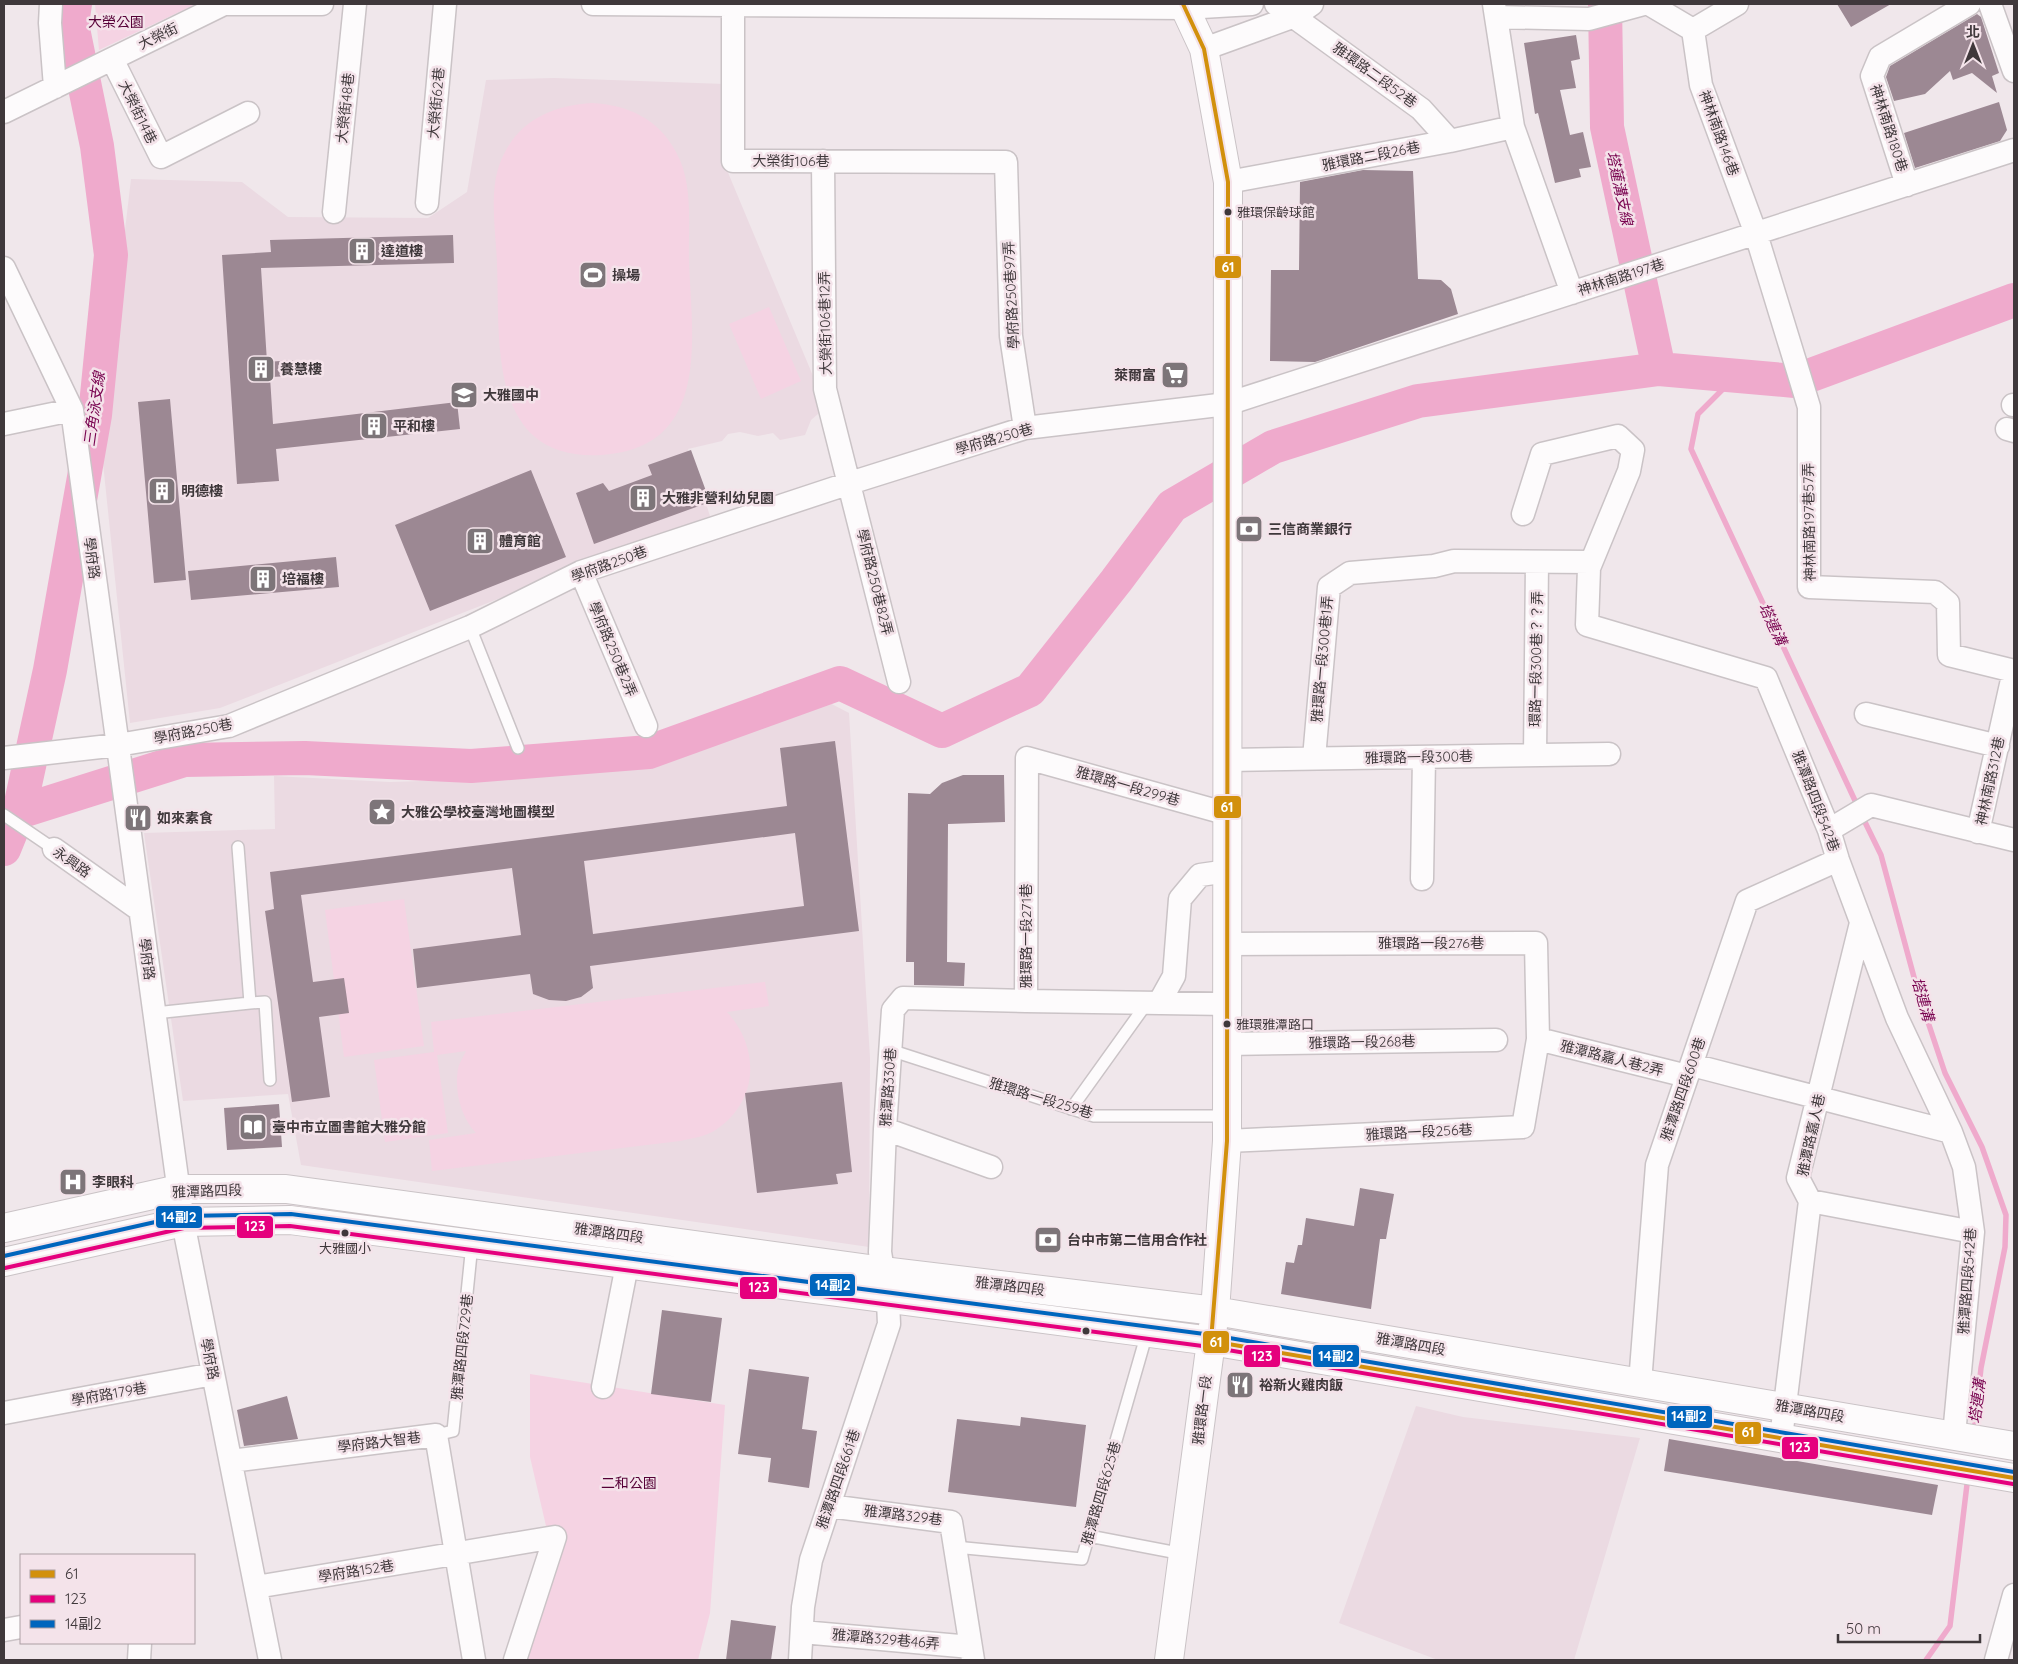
<svg xmlns="http://www.w3.org/2000/svg" width="2018" height="1664" font-family="Quicksand,'Noto Sans TC',sans-serif">
<style>
.built{fill:#ebdae2}
.green{fill:#f5d3e3}
.lines{fill:none;stroke-linecap:round;stroke-linejoin:round}
.stream{stroke:#efaacc;stroke-width:5.5}
.river{stroke:#efaacc;stroke-width:34}
.building{fill:#9c8893;fill-rule:evenodd}
.service-casing{stroke:#cac3c6;stroke-width:14}
.minor-casing{stroke:#cac3c6;stroke-width:25}
.tertiary-casing{stroke:#cac3c6;stroke-width:30}
.service{stroke:#fdfbfc;stroke-width:11}
.minor{stroke:#fdfbfc;stroke-width:22}
.tertiary{stroke:#fdfbfc;stroke-width:28}
.bus-1-casing{stroke:#f4e3ea;stroke-width:8}
.bus-2-casing{stroke:#f4e3ea;stroke-width:8}
.bus-3-casing{stroke:#f4e3ea;stroke-width:8}
.bus-1{stroke:#d2900c;stroke-width:4}
.bus-2{stroke:#e5007d;stroke-width:4}
.bus-3{stroke:#0065bd;stroke-width:4}
.bus-dot{fill:#3f383b;stroke:#f4e3ea;stroke-width:2}
.labels{text-anchor:middle;dominant-baseline:central;stroke-width:5;stroke-linejoin:round;paint-order:stroke}
.bus-label{font-size:13px;fill:#3f383b;stroke:#f4e3ea;text-anchor:start}
.park-label{font-size:14px;fill:#560037;stroke:#f4e3ea}
.street-label{font-size:14px;fill:#3f383b;stroke:#f4e3ea}
.poi-label{font-size:14px;font-weight:bold;fill:#3f383b;stroke:#f4e3ea;text-anchor:start}
.water-label{font-size:15px;font-style:italic;fill:#790450;stroke:#f4e3ea}
.line-badge{stroke:#f4e3ea;stroke-width:2}
.badge-label{font-size:14px;text-anchor:middle;font-weight:bold;fill:#fff}
</style>
<rect width="100%" height="100%" fill="#f0e7eb"/>
<!-- built -->
<path class="built" d="M554 78 725 84 724 163 826 407 811 420 805 435 780 440 773 433 758 436 740 432 728 434 722 441 688 449 710 516 220 708 130 723 103 463 107 383 131 179 242 182 288 217 428 218 467 192 486 80Z
M824 700 849 713 870 1058 869 1247 301 1165 288 1094 183 1101 144 833 275 829 274 776 390 782 517 778 544 771 645 761 715 741Z
M1416 1406 1463 1417 1640 1438 1574 1660H1438L1339 1623Z"/>
<!-- green -->
<path class="green" d="M95 4H196L99 50Z
M592 103C628 105 659 119 676 152 694 184 688 227 689 262 692 339 711 448 602 455 487 462 500 342 497 264 496 229 487 186 504 154 521 119 555 105 592 103Z
M769 307 801 381 761 399 729 324Z
M404 899 424 1046 344 1057 325 910Z
M765 982 769 1006 727 1012C760 1048 759 1100 717 1129 706 1137 692 1138 680 1141L432 1171 429 1140 476 1133C461 1117 454 1091 458 1069 459 1063 464 1056 466 1051L437 1055 448 1133 385 1142 374 1060 434 1052 431 1022Z
M530 1374 725 1405 710 1613 698 1660H520L553 1556 530 1457Z"/>
<g class="lines">
<!-- stream -->
<path class="stream" d="M1736 376 1698 414 1691 449 1858 807
M1862 816 1881 855 1918 992 1945 1073 1982 1147 2006 1215 2005 1247 1981 1368 1974 1432
M1926 1660 1950 1626 1968 1476"/>
<!-- river -->
<path class="river" d="M1605 4 1607 127 1659 369
M19 812 184 760 305 758 471 766 649 752 840 683 942 731 1030 690 1116 581 1172 506 1273 447 1418 401 1659 369 1795 381 2014 300
M4 849 19 812 50 670 95 415 111 255 97 146 72 24 75 4"/>
</g>
<!-- building -->
<path class="building" d="M1837 4H1891L1851 27Z
M1977 14 1981 17 1999 73 1992 76 1997 93 1972 73 1953 80 1950 71 1925 94 1894 101 1886 77 1890 66Z
M1576 35 1580 59 1571 61 1576 88 1560 90 1570 135 1583 132 1591 167 1579 169 1581 177 1555 183 1538 113 1535 114 1524 43Z
M1999 102 2007 130 2000 141 1915 168 1904 133Z
M1363 170 1413 171 1418 279 1441 280 1451 289 1458 314 1315 362 1270 361 1271 270H1299L1300 182Z
M453 235 454 263 261 268 267 362 293 360 294 376 270 377 273 424 457 402 460 429 276 449 279 481 237 484 222 255 271 252 270 240Z
M170 399 186 580 154 583 138 402Z
M691 450 710 502 594 544 576 493 603 483 609 491 652 475 648 465Z
M531 470 566 557 430 611 395 525Z
M336 557 339 587 191 600 188 571Z
M835 741 859 931 590 966 593 988 581 997 566 1001 549 1000 533 994 530 974 417 988 413 949 521 935 512 868 301 895 313 982 344 978 349 1013 319 1017 330 1097 292 1102 265 911 274 909 270 872 787 806 780 748ZM795 833 804 906 593 934 584 861Z
M963 775H1004L1005 822 948 824 947 962 965 963 964 986 914 985V962H906L908 793 930 794 942 783Z
M842 1082 852 1172 836 1174 838 1184 757 1193 745 1093Z
M279 1104 282 1147 227 1150 224 1108Z
M1360 1188 1394 1194 1386 1239H1380L1371 1309 1281 1294 1286 1262 1294 1263 1298 1245H1302L1306 1218 1354 1226Z
M662 1310 722 1318 711 1402 651 1394Z
M749 1369 809 1377 802 1429 817 1431 809 1488 768 1482 771 1458 738 1454Z
M287 1396 298 1439 244 1446 237 1410Z
M1021 1417 1086 1425 1076 1507 948 1492 957 1419 1020 1426Z
M1669 1439 1938 1485 1932 1515 1664 1471Z
M731 1620 776 1626 771 1660H726Z"/>
<g class="lines">
<defs>
<path id="service" d="M470 627 518 748
M4 815 54 849
M250 1003 265 1002 270 1080
M155 1013 250 1003 238 847
M890 1050 1094 1116H1227
M1071 1109 1147 1003
M436 1435 453 1431 472 1244
M1089 1536 1183 1554
M955 1547 1082 1559 1147 1333"/>
<path id="minor" d="M51 4 50 23 55 87
M593 4 1185 8 1252 4
M1276 4 1421 109 1450 141
M1494 4 1496 17 1589 19 1644 4
M1649 4 1693 30 1737 4
M1990 4 2014 71
M733 5V161L1006 162 1011 336 1025 428
M1496 17 1513 127 1572 293
M1693 30 1701 85 1756 234 1809 407V587L1935 592 1948 603 1949 655 2014 671 1978 832
M1204 49 1295 16 1312 4
M112 59 161 157 248 113
M4 112 224 4H322
M823 161 825 389 899 682
M1228 182 1450 141 1513 127
M1907 185 1872 76 1880 57 1969 4
M427 203 445 4
M334 212 355 4
M4 268 72 410 183 1222 270 1660
M2013 405H2014
M4 424 72 410
M2007 429 2014 431
M1523 514 1542 454 1618 436 1633 450 1629 471 1589 568 1587 625 1766 678 1829 830 1838 860 1897 1018 1951 1132 1964 1167 1973 1232 1954 1435
M581 572 646 726
M1866 714 1998 746
M1535 755 1537 562
M4 758 118 745 229 726 470 627 581 572 850 483 1025 428 1227 404 2014 150
M1314 758 1329 587 1350 573 1434 566 1454 561 1591 562
M1228 760 1609 754
M1228 814 1027 758 1026 1001 1228 1004
M1829 830 1871 805 2014 840
M54 849 140 910
M1422 879 1424 757
M1159 1003 1174 976 1180 899 1200 875 1228 871
M1538 1039 1687 1076
M1227 1044 1496 1040
M1692 1065 1951 1132
M885 1129 991 1167
M1227 1141 1523 1127 1538 1039 1536 943 1228 944
M1810 1201 1973 1232
M1640 1383 1657 1165 1747 901 1838 860
M603 1387 627 1265
M4 1413 213 1374
M1781 1438 1810 1201 1798 1178 1861 923
M231 1461 436 1435 474 1660
M829 1506 951 1522 973 1660
M256 1587 555 1537 515 1660
M4 1630 21 1627
M802 1632 971 1647
M139 1660 140 1643
M800 1660 803 1607 811 1560 889 1324 888 1301 880 1252 885 1129 893 1010 903 998 1026 1001
M1996 1660 2014 1595"/>
<path id="tertiary" d="M4 1228 179 1189H286L884 1271 1215 1311 2014 1446
M4 1262 183 1222 290 1220 1211 1341 2014 1478
M1169 1660 1215 1311 1227 1141 1228 182 1204 49 1183 4"/>
</defs>
<!-- service casing -->
<use href="#service" class="service-casing"/>
<!-- minor casing -->
<use href="#minor" class="minor-casing"/>
<!-- tertiary casing -->
<use href="#tertiary" class="tertiary-casing"/>
<!-- service -->
<use href="#service" class="service"/>
<!-- minor -->
<use href="#minor" class="minor"/>
<!-- tertiary -->
<use href="#tertiary" class="tertiary"/>
<defs>
<path id="bus-1" d="M1183 4 1204 49 1228 182 1227 1141 1211 1341 2014 1478"/>
<path id="bus-2" d="M5 1268 184 1228 290 1226 1210 1347 2013 1484"/>
<path id="bus-3" d="M4 1256 182 1216 291 1214 1212 1335 2014 1472"/>
</defs>
<!-- bus-1 casing -->
<use href="#bus-1" class="bus-1-casing"/>
<!-- bus-2 casing -->
<use href="#bus-2" class="bus-2-casing"/>
<!-- bus-3 casing -->
<use href="#bus-3" class="bus-3-casing"/>
<!-- bus-1 -->
<use href="#bus-1" class="bus-1"/>
<!-- bus-2 -->
<use href="#bus-2" class="bus-2"/>
<!-- bus-3 -->
<use href="#bus-3" class="bus-3"/>
</g>
<!-- icons -->
<defs>
<symbol id="building-square" viewBox="-11 -11 22 22"><rect x="-9" y="-9" width="18" height="18" rx="4" fill="#7d7579" stroke="#f4e3ea"/><path d="M-4-6H4V6H1V3H-1V6H-4ZM-2.5-4.3h1.7v1.8h-1.7ZM.8-4.3h1.7v1.8H.8ZM-2.5-1h1.7V.8h-1.7ZM.8-1h1.7V.8H.8Z" fill="#fff"/></symbol>
<symbol id="stadium-square" viewBox="-11 -11 22 22"><rect x="-9" y="-9" width="18" height="18" rx="4" fill="#7d7579" stroke="#f4e3ea"/><path d="M0-5a6.5 5 0 1 0 0 10a6.5 5 0 1 0 0-10ZM-3.5-1.8h7v3.6h-7Z" fill="#fff"/></symbol>
<symbol id="supermarket-square" viewBox="-11 -11 22 22"><rect x="-9" y="-9" width="18" height="18" rx="4" fill="#7d7579" stroke="#f4e3ea"/><path d="M-6-5.5h2.5l.6 2H6L4.5 2H-2.5L-4.4-4H-6ZM-1.5 3.2a1.3 1.3 0 1 0 .1 0ZM3 3.2a1.3 1.3 0 1 0 .1 0Z" fill="#fff"/></symbol>
<symbol id="school-square" viewBox="-11 -11 22 22"><rect x="-9" y="-9" width="18" height="18" rx="4" fill="#7d7579" stroke="#f4e3ea"/><path d="M0-5L7-2L0 1L-7-2ZM-4 1L0 2.5L4 1V4Q0 6-4 4Z" fill="#fff"/></symbol>
<symbol id="bank-square" viewBox="-11 -11 22 22"><rect x="-9" y="-9" width="18" height="18" rx="4" fill="#7d7579" stroke="#f4e3ea"/><path d="M-6-4H6V4H-6ZM0-2.3a2.3 2.3 0 1 0 0 4.6a2.3 2.3 0 1 0 0-4.6Z" fill="#fff"/></symbol>
<symbol id="sight-square" viewBox="-11 -11 22 22"><rect x="-9" y="-9" width="18" height="18" rx="4" fill="#7d7579" stroke="#f4e3ea"/><path d="M0-6L1.8-2.2L6-1.7L2.9 1.2L3.7 5.4L0 3.3L-3.7 5.4L-2.9 1.2L-6-1.7L-1.8-2.2Z" fill="#fff"/></symbol>
<symbol id="restaurant-square" viewBox="-11 -11 22 22"><rect x="-9" y="-9" width="18" height="18" rx="4" fill="#7d7579" stroke="#f4e3ea"/><path d="M-5-6h1v4h1v-4h1v4h1v-4h1v5L-1.5 .5V6h-2V.5L-5-1ZM5-6V6H3V1.5H1.5Q1.5-4 5-6Z" fill="#fff"/></symbol>
<symbol id="library-square" viewBox="-11 -11 22 22"><rect x="-9" y="-9" width="18" height="18" rx="4" fill="#7d7579" stroke="#f4e3ea"/><path d="M-6-4Q-3-5.5-.7-3.5V5Q-3 3-6 4ZM6-4Q3-5.5 .7-3.5V5Q3 3 6 4Z" fill="#fff"/></symbol>
<symbol id="hospital-square" viewBox="-11 -11 22 22"><rect x="-9" y="-9" width="18" height="18" rx="4" fill="#7d7579" stroke="#f4e3ea"/><path d="M-5-5h3v3.5h4V-5h3V5h-3V1.5h-4V5h-3Z" fill="#fff"/></symbol>
</defs>
<g fill-rule="evenodd">
<use href="#building-square" x="346" y="235" width="32" height="32"/>
<use href="#stadium-square" x="577" y="259" width="32" height="32"/>
<use href="#building-square" x="245" y="353" width="32" height="32"/>
<use href="#supermarket-square" x="1159" y="359" width="32" height="32"/>
<use href="#school-square" x="448" y="379" width="32" height="32"/>
<use href="#building-square" x="358" y="410" width="32" height="32"/>
<use href="#building-square" x="146" y="475" width="32" height="32"/>
<use href="#building-square" x="627" y="482" width="32" height="32"/>
<use href="#bank-square" x="1233" y="513" width="32" height="32"/>
<use href="#building-square" x="464" y="525" width="32" height="32"/>
<use href="#building-square" x="247" y="563" width="32" height="32"/>
<use href="#sight-square" x="366" y="796" width="32" height="32"/>
<use href="#restaurant-square" x="122" y="802" width="32" height="32"/>
<use href="#library-square" x="237" y="1111" width="32" height="32"/>
<use href="#hospital-square" x="57" y="1166" width="32" height="32"/>
<use href="#bank-square" x="1032" y="1224" width="32" height="32"/>
<use href="#restaurant-square" x="1224" y="1369" width="32" height="32"/>
</g>
<!-- markers -->
<g class="bus-dot">
<circle cx="1228" cy="212" r="4.5"/>
<circle cx="1227" cy="1024" r="4.5"/>
<circle cx="345" cy="1233" r="4.5"/>
<circle cx="1086" cy="1331" r="4.5"/>
</g>
<g class="labels">
<!-- bus labels -->
<g class="bus-label">
<text x="1237" y="212">雅環保齡球館</text>
<text x="1236" y="1024">雅環雅潭路口</text>
<text x="345" y="1248" text-anchor="middle">大雅國小</text>
</g>
<!-- park labels -->
<g class="park-label">
<text x="116" y="22">大榮公園</text>
<text x="629" y="1483">二和公園</text>
</g>
<!-- street labels -->
<g class="street-label">
<text transform="translate(158 36) rotate(-26)">大榮街</text>
<text transform="translate(1375 75) rotate(36)">雅環路二段52巷</text>
<text transform="translate(436 103) rotate(-85)">大榮街62巷</text>
<text transform="translate(345 108) rotate(-84)">大榮街48巷</text>
<text transform="translate(138 112) rotate(64)">大榮街14巷</text>
<text transform="translate(1889 128) rotate(72)">神林南路180巷</text>
<text transform="translate(1719 133) rotate(70)">神林南路146巷</text>
<text transform="translate(1371 156) rotate(-11)">雅環路二段26巷</text>
<text x="791" y="161">大榮街106巷</text>
<text transform="translate(1621 277) rotate(-18)">神林南路197巷</text>
<text transform="translate(1011 295) rotate(-93)">學府路250巷97弄</text>
<text transform="translate(825 323) rotate(-91)">大榮街106巷12弄</text>
<text transform="translate(994 439) rotate(-16)">學府路250巷</text>
<text transform="translate(1809 522) rotate(-91)">神林南路197巷57弄</text>
<text transform="translate(92 558) rotate(82)">學府路</text>
<text transform="translate(609 564) rotate(-20)">學府路250巷</text>
<text transform="translate(875 582) rotate(76)">學府路250巷82弄</text>
<text transform="translate(613 649) rotate(67)">學府路250巷2弄</text>
<text transform="translate(1322 659) rotate(-85)">雅環路一段300巷1弄</text>
<text transform="translate(1536 659) rotate(-89)">環路一段300巷？？弄</text>
<text transform="translate(193 731) rotate(-11)">學府路250巷</text>
<text transform="translate(1419 757) rotate(-1)">雅環路一段300巷</text>
<text transform="translate(1990 781) rotate(-78)">神林南路312巷</text>
<text transform="translate(1128 786) rotate(16)">雅環路一段299巷</text>
<text transform="translate(1816 801) rotate(69)">雅潭路四段542巷</text>
<text transform="translate(72 862) rotate(35)">永興路</text>
<text transform="translate(1026 936) rotate(-90)">雅環路一段271巷</text>
<text x="1431" y="943">雅環路一段276巷</text>
<text transform="translate(147 959) rotate(82)">學府路</text>
<text transform="translate(1362 1042) rotate(-1)">雅環路一段268巷</text>
<text transform="translate(1612 1058) rotate(14)">雅潭路嘉人巷2弄</text>
<text transform="translate(888 1087) rotate(-86)">雅潭路330巷</text>
<text transform="translate(1683 1089) rotate(-71)">雅潭路四段600巷</text>
<text transform="translate(1041 1098) rotate(17)">雅環路一段259巷</text>
<text transform="translate(1419 1132) rotate(-3)">雅環路一段256巷</text>
<text transform="translate(1811 1135) rotate(-78)">雅潭路嘉人巷</text>
<text transform="translate(207 1191) rotate(-2)">雅潭路四段</text>
<text transform="translate(609 1233) rotate(8)">雅潭路四段</text>
<text transform="translate(1967 1281) rotate(-86)">雅潭路四段542巷</text>
<text transform="translate(1010 1286) rotate(7)">雅潭路四段</text>
<text transform="translate(1411 1344) rotate(10)">雅潭路四段</text>
<text transform="translate(462 1347) rotate(-84)">雅潭路四段729巷</text>
<text transform="translate(210 1359) rotate(79)">學府路</text>
<text transform="translate(109 1394) rotate(-10)">學府路179巷</text>
<text transform="translate(1202 1410) rotate(-83)">雅環路一段</text>
<text transform="translate(1810 1411) rotate(10)">雅潭路四段</text>
<text transform="translate(379 1442) rotate(-7)">學府路大智巷</text>
<text transform="translate(838 1479) rotate(-71)">雅潭路四段661巷</text>
<text transform="translate(1101 1493) rotate(-74)">雅潭路四段625巷</text>
<text transform="translate(903 1515) rotate(7)">雅潭路329巷</text>
<text transform="translate(356 1571) rotate(-9)">學府路152巷</text>
<text transform="translate(886 1639) rotate(5)">雅潭路329巷46弄</text>
</g>
<!-- poi labels -->
<g class="poi-label">
<text x="381" y="251">達道樓</text>
<text x="612" y="275">操場</text>
<text x="280" y="369">養慧樓</text>
<text x="1156" y="375" text-anchor="end">萊爾富</text>
<text x="483" y="395">大雅國中</text>
<text x="393" y="426">平和樓</text>
<text x="181" y="491">明德樓</text>
<text x="662" y="498">大雅非營利幼兒園</text>
<text x="1268" y="529">三信商業銀行</text>
<text x="499" y="541">體育館</text>
<text x="282" y="579">培福樓</text>
<text x="401" y="812">大雅公學校臺灣地圖模型</text>
<text x="157" y="818">如來素食</text>
<text x="272" y="1127">臺中市立圖書館大雅分館</text>
<text x="92" y="1182">李眼科</text>
<text x="1067" y="1240">台中市第二信用合作社</text>
<text x="1259" y="1385">裕新火雞肉飯</text>
</g>
<!-- water labels -->
<g class="water-label">
<text transform="translate(1620 188) rotate(78)">塔蓮溝支線</text>
<text transform="translate(94 409) rotate(-82)">三角泳支線</text>
<text transform="translate(1773 624) rotate(65)">塔連溝</text>
<text transform="translate(1923 999) rotate(74)">塔連溝</text>
<text transform="translate(1977 1401) rotate(-83)">塔連溝</text>
</g>
</g>
<g class="line-badge">
<rect x="1214" y="255" width="28" height="24" rx="5" fill="#d2900c"/>
<rect x="1213" y="795" width="29" height="24" rx="5" fill="#d2900c"/>
<rect x="155" y="1205" width="48" height="24" rx="5" fill="#0065bd"/>
<rect x="236" y="1215" width="38" height="24" rx="5" fill="#e5007d"/>
<rect x="809" y="1273" width="47" height="24" rx="5" fill="#0065bd"/>
<rect x="739" y="1276" width="39" height="24" rx="5" fill="#e5007d"/>
<rect x="1202" y="1330" width="28" height="24" rx="5" fill="#d2900c"/>
<rect x="1243" y="1344" width="38" height="24" rx="5" fill="#e5007d"/>
<rect x="1312" y="1344" width="48" height="24" rx="5" fill="#0065bd"/>
<rect x="1666" y="1405" width="47" height="24" rx="5" fill="#0065bd"/>
<rect x="1734" y="1421" width="28" height="24" rx="5" fill="#d2900c"/>
<rect x="1781" y="1436" width="38" height="24" rx="5" fill="#e5007d"/>
</g>
<g class="badge-label">
<text x="1228" y="272">61</text>
<text x="1227" y="812">61</text>
<text x="179" y="1222">14副2</text>
<text x="255" y="1231">123</text>
<text x="833" y="1290">14副2</text>
<text x="759" y="1292">123</text>
<text x="1216" y="1347">61</text>
<text x="1262" y="1361">123</text>
<text x="1336" y="1361">14副2</text>
<text x="1689" y="1421">14副2</text>
<text x="1748" y="1437">61</text>
<text x="1800" y="1452">123</text>
</g>
<!-- border -->
<rect width="2018" height="1664" fill="none" stroke="#3f383b" stroke-width="10"/>
<!-- legend -->
<rect x="20" y="1554" width="175" height="90" fill="#f4e3ea" stroke="#ac9fa4"/>
<rect x="30" y="1570" width="25" height="8" fill="#d2900c" stroke="#ac9fa4"/>
<text x="65" y="1579" font-size="15" fill="#3f383b">61</text>
<rect x="30" y="1595" width="25" height="8" fill="#e5007d" stroke="#ac9fa4"/>
<text x="65" y="1604" font-size="15" fill="#3f383b">123</text>
<rect x="30" y="1620" width="25" height="8" fill="#0065bd" stroke="#ac9fa4"/>
<text x="65" y="1629" font-size="15" fill="#3f383b">14副2</text>
<!-- north arrow -->
<g transform="translate(1973 45)" stroke="#f4e3ea" stroke-width="4" paint-order="stroke">
<path d="M0-4L9 19L0 12L-9 19Z" fill="#3f383b"/>
<text y="-8" font-size="14" font-weight="bold" text-anchor="middle" fill="#3f383b">北</text>
</g>
<!-- scale -->
<path d="M1838 1634v8h142v-8" fill="none" stroke="#3f383b" stroke-width="2.5"/>
<text x="1846" y="1634" font-size="15" fill="#3f383b" stroke="#f4e3ea" stroke-width="4" paint-order="stroke">50 m</text>
</svg>
